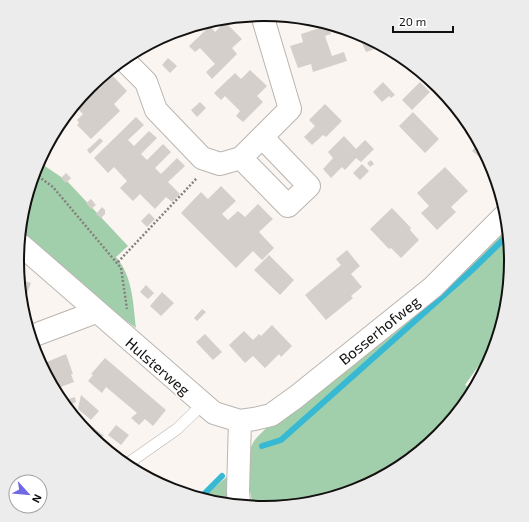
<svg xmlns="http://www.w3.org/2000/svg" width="529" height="522" font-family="'Exo 2',sans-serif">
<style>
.green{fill:#a2cfab}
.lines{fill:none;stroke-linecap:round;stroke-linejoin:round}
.stream{stroke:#37b9d4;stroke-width:6}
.building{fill:#d4cfca}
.lane-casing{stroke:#bab5b0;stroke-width:12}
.street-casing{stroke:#bab5b0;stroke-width:24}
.path{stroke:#83807d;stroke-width:2.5;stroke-dasharray:2 2;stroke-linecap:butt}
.lane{stroke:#fff;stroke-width:11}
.street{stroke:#fff;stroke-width:22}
.labels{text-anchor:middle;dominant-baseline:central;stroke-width:3.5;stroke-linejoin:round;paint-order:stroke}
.street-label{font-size:15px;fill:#12110f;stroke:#fff}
.rim{fill:none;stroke:#12110f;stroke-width:2}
</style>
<rect width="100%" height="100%" fill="#faf5f0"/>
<!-- green -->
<path class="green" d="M39 162 67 181 128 246 116 257C133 277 133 303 136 328L110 309 23 235 36 166Z
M505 227 511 261 496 341 465 385 471 389 439 436 359 489 264 508 253 506C249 484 242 462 254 441 258 435 265 430 269 425Z
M229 475V501L204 496Z"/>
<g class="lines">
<!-- stream -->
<path class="stream" d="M262 446 281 440 471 271 507 236
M202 496 222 476"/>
</g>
<!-- building -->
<path class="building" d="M225 22 242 39 232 48 237 54 212 79 206 72 215 64 200 48 195 52 189 46 210 26 215 32Z
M326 26 329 27 331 34 325 36 332 56 344 52 347 61 313 72 311 64 298 68 290 46 303 42 301 34Z
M367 38 377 45 378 48 366 52 361 41Z
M168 58 177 66 170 73 162 65Z
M250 70 267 86 257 96 263 102 243 122 236 116 240 111 225 96 221 100 214 93 235 73 241 79Z
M112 75 127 91 114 104 120 111 91 139 77 125 79 123 77 120 83 114 76 107 90 86 94 84 99 89Z
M383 82 395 95 391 98 389 96 382 102 373 92Z
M420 82 430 92 412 110 402 100Z
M200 102 206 108 197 117 191 110Z
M325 104 342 121 326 137 323 135 312 145 304 137 315 126 309 120Z
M413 112 439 139 425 153 399 126Z
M136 117 144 125 128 140 134 146 149 131 157 138 141 154 147 160 163 144 171 152 155 168 161 174 177 158 185 166 168 182 180 194 172 202 166 197 155 209 140 194 133 201 120 188 127 181 114 167 108 173 94 158Z
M468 130 476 142 465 133Z
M344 136 356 149 365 140 374 149 361 162 356 158 345 170 342 167 331 178 323 169 333 158 328 152Z
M100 138 103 141 90 154 87 150Z
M478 144 493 167V168L472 151Z
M371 160 374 164 370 167 367 163Z
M362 164 369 171 360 180 353 173Z
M445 167 468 191 451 207 456 212 437 230 421 213 429 206 417 193Z
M66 173 71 178 66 183 61 178Z
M221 186 236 201 222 214 228 220 238 211 245 217 258 204 273 219 259 232 274 248 262 260 253 251 236 268 181 213 201 192 208 199Z
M91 199 96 205 91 209 86 203Z
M102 207 105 210V214L101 218 96 214Z
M392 208 411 228 410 230 419 240 401 258 391 248 389 249 370 229Z
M149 213 155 219 147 227 141 221Z
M347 250 360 266 351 274 362 287 351 296 353 298 326 320 305 295 341 265 336 259Z
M269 255 294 280 280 295 254 270Z
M20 275 26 277 25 281 31 283 25 299Z
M146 285 154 293 148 299 140 292Z
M162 292 174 303 161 316 150 306Z
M202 309 206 312 197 321 194 318Z
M272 325 292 346 281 357 279 354 265 368 253 356 245 363 229 345 244 331 253 340 259 334 261 336Z
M205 334 222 352 213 360 196 342Z
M66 354 73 374H71L74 382 58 388 42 364Z
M105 358 166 410 153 426 145 419 139 425 131 418 137 413 106 387 102 393 88 381 93 375 91 374Z
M81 395 99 411 91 420 78 409Z
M75 397 76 402 72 404 74 413 66 400Z
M76 415H78L104 436 95 439 90 435Z
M116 425 129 435 121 445 108 435Z"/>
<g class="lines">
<defs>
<path id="lane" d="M130 462 177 429 203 404"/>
<path id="street" d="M126 62 146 82 156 110 202 158 220 164 241 158 290 109 262 15
M241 158 288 206 309 186 262 137
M21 245 214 413 240 421 254 419 271 415 296 397 433 287 503 217
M32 336 96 312
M239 503 238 491 240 421"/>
</defs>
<!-- lane casing -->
<use href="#lane" class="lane-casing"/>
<!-- street casing -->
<use href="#street" class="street-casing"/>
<!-- path -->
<path class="path" d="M35 174 53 187 121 268 127 309
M118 262 197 178"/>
<!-- lane -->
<use href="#lane" class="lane"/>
<!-- street -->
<use href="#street" class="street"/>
</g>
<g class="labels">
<!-- street labels -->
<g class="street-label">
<text transform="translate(379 330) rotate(-39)">Bosserhofweg</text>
<text transform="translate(158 366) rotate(41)">Hulsterweg</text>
</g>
</g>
<!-- crop -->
<path d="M0 0H529V522H0ZM24 261a240 240 0 1 1 480 0a240 240 0 1 1-480 0Z" fill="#ececec" fill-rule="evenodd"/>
<path class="rim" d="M24 261a240 240 0 1 1 480 0a240 240 0 1 1-480 0Z"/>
<!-- north arrow -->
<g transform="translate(28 494) rotate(117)"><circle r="19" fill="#ffffff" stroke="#a0a09f"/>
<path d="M0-3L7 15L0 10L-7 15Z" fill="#6f69e3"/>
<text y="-6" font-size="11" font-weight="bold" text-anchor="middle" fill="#12110f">N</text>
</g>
<!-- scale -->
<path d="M393 26v6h60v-6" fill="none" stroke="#12110f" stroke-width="2"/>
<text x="399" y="26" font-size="12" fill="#12110f" stroke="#ffffff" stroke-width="3" paint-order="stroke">20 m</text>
</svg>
